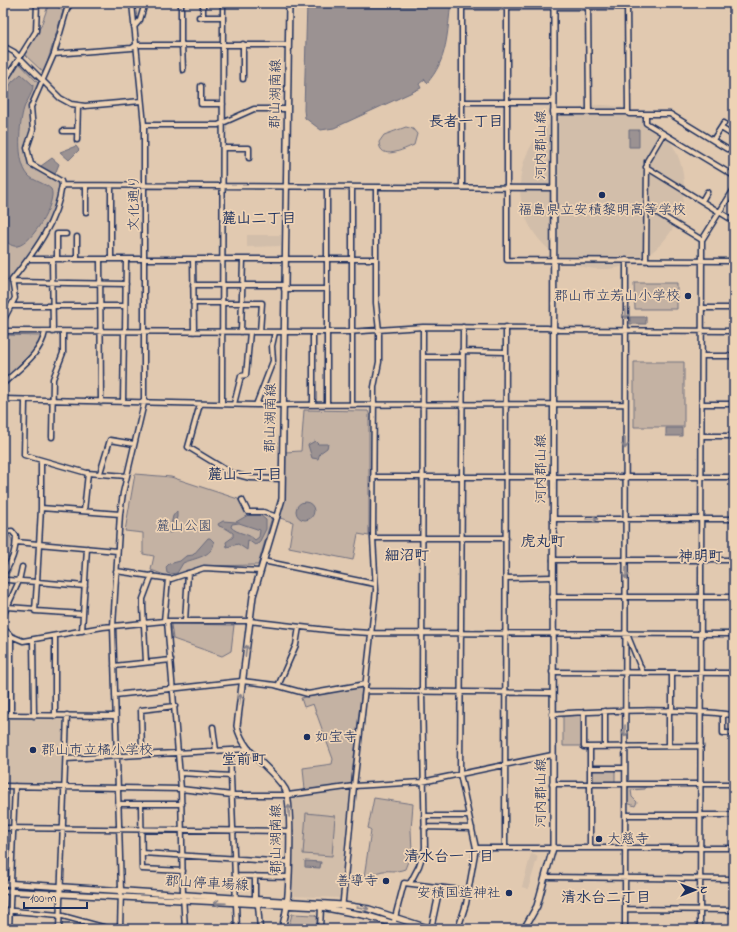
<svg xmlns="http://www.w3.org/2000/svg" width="737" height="932" font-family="'Indie Flower','Klee One',sans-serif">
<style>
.built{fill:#d2beaa}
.green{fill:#c4b2a3;stroke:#707080}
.water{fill:#9b9292;stroke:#686a7d;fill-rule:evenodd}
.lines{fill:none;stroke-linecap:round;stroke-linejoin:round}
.minor-casing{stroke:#1b2f5e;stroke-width:7}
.major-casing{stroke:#1b2f5e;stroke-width:8}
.minor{stroke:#eed3b5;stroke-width:4}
.major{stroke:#eed3b5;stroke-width:5}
.oneway{stroke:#84818a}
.poi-dot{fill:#1b2f5e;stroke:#eed3b5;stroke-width:1.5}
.labels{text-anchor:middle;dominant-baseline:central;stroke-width:3.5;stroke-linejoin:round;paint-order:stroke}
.street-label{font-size:14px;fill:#1b2f5e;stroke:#eed3b5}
.poi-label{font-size:14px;fill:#1b2f5e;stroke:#eed3b5;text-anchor:end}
.park-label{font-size:14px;fill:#344368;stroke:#eed3b5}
.neighbourhood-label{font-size:15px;font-weight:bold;fill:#1b2f5e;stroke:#eed3b5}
</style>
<rect width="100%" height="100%" fill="#e1c9b0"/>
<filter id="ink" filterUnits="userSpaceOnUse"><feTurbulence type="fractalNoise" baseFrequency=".025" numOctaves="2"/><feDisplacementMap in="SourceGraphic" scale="8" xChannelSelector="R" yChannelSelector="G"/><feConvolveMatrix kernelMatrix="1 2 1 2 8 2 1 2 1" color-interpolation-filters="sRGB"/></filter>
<g filter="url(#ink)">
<!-- built -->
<path class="built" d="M520 187a82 82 0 1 1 164 0a82 82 0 1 1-164 0Z
M247 235H281V246L247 247Z
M3 718H65L62 783H3Z
M351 789 341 898 293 896 292 796Z
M531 854 538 856 528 889 522 887Z"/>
<!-- green -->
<path class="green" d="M49 3H52L63 11 44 73 24 54 41 26Z
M17 63H19L39 84 29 105 31 128 26 148 29 165 59 182 60 186C59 197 56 207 52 216 46 232 18 279 3 283V86Z
M406 127 413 129 417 134 414 145C404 149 380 162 379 142L384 135Z
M634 283H677V309H635Z
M3 335 40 336 41 340 36 348 3 381Z
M634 362H684V427H634Z
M304 410 368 411 369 413V536L358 534 353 560 289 547 293 522 280 518 284 501 285 452 301 451Z
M135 474 171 477 238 499 249 514 264 513 272 517 258 565 201 566 170 577 151 570 154 556 143 554V533L125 531Z
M3 535 10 536C17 547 7 559 11 570L3 582Z
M171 624 234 625 231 651 222 656 173 639Z
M362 687 351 784 305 790 303 768 332 764 333 759 313 704 304 707 301 698Z
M582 715V746H563V716Z
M593 769 615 770V782H592Z
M629 786 646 787 645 789 631 790 632 797 637 802 635 806 627 803V789Z
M374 798 413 804 411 830 412 851 405 869C396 873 387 869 379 872 372 873 371 877 364 877L371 830 368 828Z
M306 813 335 816 332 856 303 854Z
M292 914 315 915 317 917V929H288Z"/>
<!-- water -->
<path class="water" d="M307 3H451C447 32 448 60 427 83L425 79 419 84 421 88 334 128 321 130 305 118 304 110Z
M21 74 33 85C33 93 27 100 24 108 19 124 16 161 28 175 33 181 45 183 51 189 58 201 29 250 14 246 9 245 6 241 3 237V97L12 82Z
M629 130H639V147H629Z
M76 146 79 150 69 160 60 152Z
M52 158 59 164 55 174 41 168V166Z
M630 317H646V324H630Z
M666 428H682V436H666Z
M315 441 318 444H328L327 448 320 453 318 459 312 458 308 445Z
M296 511a9 9 0 1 1 18 0a9 9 0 1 1-18 0Z
M177 511V517L172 532 169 533 173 516Z
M248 515H260L266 520V529L259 543 255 545 248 540 247 550 238 544 227 547 226 542 233 537V533L227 529 219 526 218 524 223 521 236 522ZM239 523 260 530 259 537 255 540C249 533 237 534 231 527L232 524Z
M208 538H210L214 542C213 557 194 558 183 563L177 573 170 574 167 573 166 567 169 564 180 561 186 556 193 555Z
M305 861 321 862 320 868 305 867Z"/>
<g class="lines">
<defs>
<path id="minor" d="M203 3V17
M507 3V260L734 261
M588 3 589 112
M627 3 628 112
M732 3H734
M462 7H627
M199 17H223
M134 27 140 20 145 3
M181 44V3
M182 44 183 70
M243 44V79
M3 46 14 52 60 98 71 104 85 106 141 101
M54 54 132 48 136 45H288
M3 71H11
M3 84 36 31 37 3
M201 86V104H223
M462 102H553
M553 112H628L629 114H646V123L734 176
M646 114H670L727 149
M144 125H218L254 109H287
M721 128 734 136
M63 131H77
M77 140 78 106
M713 140 724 123
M223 148H249V158
M646 167 734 221
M62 185 61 181 31 164 27 148 33 130 31 107 54 54 67 9 71 3
M86 186V212
M111 186V259
M352 187V404
M462 187V3
M702 201 707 192
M646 206 702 240
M29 259H375
M52 259 53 332
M57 259V234H66
M77 259V237
M100 259 101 402
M193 259 194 332
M646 261 647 161 663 134
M12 282 126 284
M193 285H284
M284 289H327
M193 303H262L260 332
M11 306H125
M703 308H734
M3 321 15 298 12 280C35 251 57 222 62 185L553 188
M3 331 347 332 423 327 547 328 559 330 734 331
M125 332 126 259
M241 332 243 259
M313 332V404
M462 351 506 352
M702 356H734
M423 357H462
M3 384C18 369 41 354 45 332
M3 399 256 405 625 404
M25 401 24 455 87 473 127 476
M123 402 124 332
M222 403 223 3
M200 404 188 447 231 473 250 478 282 479
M234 404 241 376 246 375 250 332
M327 404V187
M702 404H734
M256 405 273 361 272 346 275 332
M702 436H734
M52 437 53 379 63 353V332
M41 461V508L37 582 85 586
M100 473 110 440 134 444
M374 477H734
M242 500 248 512H263L277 517
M41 508 120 514
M84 511 88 473
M553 519H734
M3 532 12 531 16 536C16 550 12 563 3 574
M373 538H506
M16 542 117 551
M553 560H734
M263 561 375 584
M116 571 171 579 204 568 260 571
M506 578 552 577
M7 580 37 582 35 611 83 614
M552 597H734
M8 607 35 609
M3 616 19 581 22 567
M164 621 168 579
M167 621 181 789 183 895 185 929
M185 621 188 573
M3 628 11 636 23 641 103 627 164 621H249L336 631 371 633 734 634
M82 631 87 548
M627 634 643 673
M11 636V715
M55 637V716
M33 640 34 716
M146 662 143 607V599L152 575
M114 666 171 660
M552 672 734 673
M672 673V710
M278 686 296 645 299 627
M366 691 552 693
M115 695 242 681 275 685 308 694 366 684
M669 710V746
M605 711V746
M584 712V747L701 746
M552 714C613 710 674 708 734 715
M723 714V733H734
M3 715 115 716
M213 727 216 751
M230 751 237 929
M142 755 141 710 175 706
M66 759 249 749
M591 768H625
M180 773 231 776
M552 784H734
M3 786 181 789 232 795H288L354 786 422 782 552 755
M118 804H182
M141 804 142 869 183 871
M625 815H734
M424 816H469
M424 827 472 828
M3 828 290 831
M590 847V747
M476 848H734
M505 848 506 327
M142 853 288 862
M235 876 288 877
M546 877 734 879
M410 883 419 866 425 848 422 692 423 327
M255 898V876
M258 905 260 929
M625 909 734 910
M3 910 59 915 110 929
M342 910 354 786 376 590 373 538 374 387 379 362V331L376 303V187
M9 929 15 786
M59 929 67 715
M120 929 121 890 113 626 120 514 123 493 144 403V125L132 3
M320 929 321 907
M392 929 404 883 469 891
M431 929 440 887
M458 929 466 904 476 848 460 774 463 327
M625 929 626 260
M700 929 702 240 734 189"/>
<path id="major" d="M3 883 343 905 369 909 431 929
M3 891 321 907 368 916 411 929
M282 929C284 921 286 913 287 905 289 887 293 801 285 789 271 766 243 754 237 726L253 596 282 499 289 3
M524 929 537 906 553 848 554 3"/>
</defs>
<!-- minor casing -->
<use href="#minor" class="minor-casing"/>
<!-- major casing -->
<use href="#major" class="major-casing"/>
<!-- minor -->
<use href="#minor" class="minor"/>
<!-- major -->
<use href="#major" class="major"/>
</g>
<!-- one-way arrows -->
<defs><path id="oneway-shaft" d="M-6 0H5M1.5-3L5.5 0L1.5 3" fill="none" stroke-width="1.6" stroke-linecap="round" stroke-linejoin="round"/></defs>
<g class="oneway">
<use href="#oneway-shaft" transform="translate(626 313) rotate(90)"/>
<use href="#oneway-shaft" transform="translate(625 443) rotate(90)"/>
<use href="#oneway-shaft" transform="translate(592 519)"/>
<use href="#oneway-shaft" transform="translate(626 573) rotate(91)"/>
<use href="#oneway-shaft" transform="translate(246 651) rotate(-83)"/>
<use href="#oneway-shaft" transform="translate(240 700) rotate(-83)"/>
<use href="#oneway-shaft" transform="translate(625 731) rotate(91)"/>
<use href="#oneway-shaft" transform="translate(289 811) rotate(-92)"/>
<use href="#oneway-shaft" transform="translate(220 903) rotate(-178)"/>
<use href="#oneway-shaft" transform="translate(363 908) rotate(9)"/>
</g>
</g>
<!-- markers -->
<g class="poi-dot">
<circle cx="602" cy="195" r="4"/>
<circle cx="688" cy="296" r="4"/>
<circle cx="307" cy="737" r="4"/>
<circle cx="33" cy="750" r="4"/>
<circle cx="599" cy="839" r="4"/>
<circle cx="386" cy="881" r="4"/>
<circle cx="509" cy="893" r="4"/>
</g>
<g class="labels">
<!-- street labels -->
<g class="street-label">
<text transform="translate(276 94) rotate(-89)">郡山湖南線</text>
<text transform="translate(541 145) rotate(-90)">河内郡山線</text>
<text transform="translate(134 203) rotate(-90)">文化通り</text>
<text transform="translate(271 418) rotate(-89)">郡山湖南線</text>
<text transform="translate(541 469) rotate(-90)">河内郡山線</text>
<text transform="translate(541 793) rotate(-90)">河内郡山線</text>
<text transform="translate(276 839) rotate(-90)">郡山湖南線</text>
<text transform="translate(207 884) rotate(3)">郡山停車場線</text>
</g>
<!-- poi labels -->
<g class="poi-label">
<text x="602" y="210" text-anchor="middle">福島県立安積黎明高等学校</text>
<text x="680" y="296">郡山市立芳山小学校</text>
<text x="315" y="737" text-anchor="start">如宝寺</text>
<text x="41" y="750" text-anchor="start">郡山市立橘小学校</text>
<text x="607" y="839" text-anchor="start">大慈寺</text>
<text x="378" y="881">善導寺</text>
<text x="501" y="893">安積国造神社</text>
</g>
<!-- park labels -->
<g class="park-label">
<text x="184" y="526">麓山公園</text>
</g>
<!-- neighbourhood labels -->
<g class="neighbourhood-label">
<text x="466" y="122">長者一丁目</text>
<text x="259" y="219">麓山二丁目</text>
<text x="245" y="475">麓山一丁目</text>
<text x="543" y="542">虎丸町</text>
<text x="407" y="556">細沼町</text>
<text x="701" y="557">神明町</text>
<text x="244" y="760">堂前町</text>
<text x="449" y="857">清水台一丁目</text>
<text x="606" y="898">清水台二丁目</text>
</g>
</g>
<!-- margin -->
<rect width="737" height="932" fill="none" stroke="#eed3b5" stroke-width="16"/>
<rect x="8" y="8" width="721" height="916" fill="none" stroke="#1b2f5e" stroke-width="1.5" filter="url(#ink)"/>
<!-- north arrow -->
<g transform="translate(695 890) rotate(90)" stroke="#eed3b5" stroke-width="3" paint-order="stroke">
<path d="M0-3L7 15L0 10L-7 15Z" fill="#1b2f5e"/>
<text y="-6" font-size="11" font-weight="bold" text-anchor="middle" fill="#1b2f5e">N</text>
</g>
<!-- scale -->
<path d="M24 902v6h63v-6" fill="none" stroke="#1b2f5e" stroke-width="2"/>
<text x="30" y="902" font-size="12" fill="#1b2f5e" stroke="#eed3b5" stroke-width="3" paint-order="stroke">100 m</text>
</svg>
